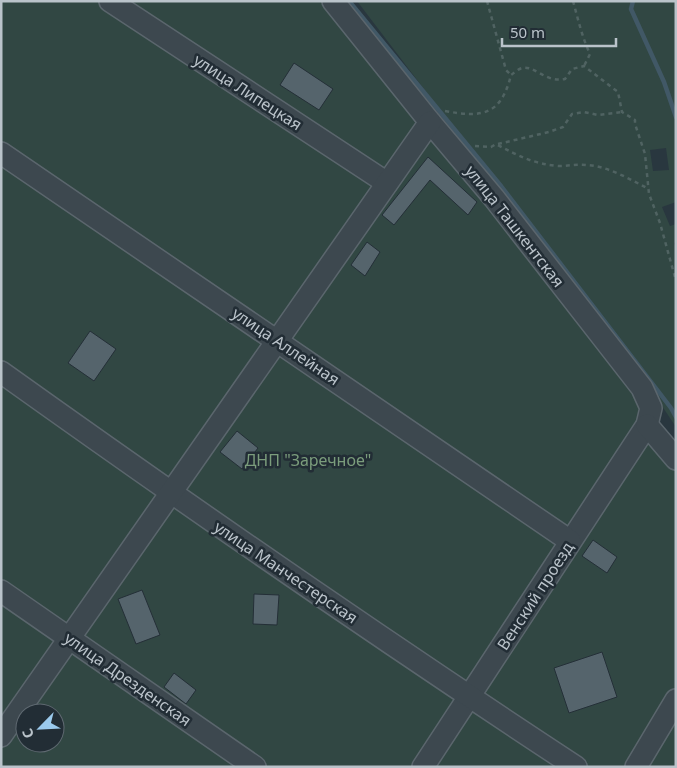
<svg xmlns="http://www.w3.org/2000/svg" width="677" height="768" font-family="'Noto Sans',sans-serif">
<rect width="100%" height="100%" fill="#29373f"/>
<!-- green -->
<g fill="#314743" fill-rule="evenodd">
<path d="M1,1h332l287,357 56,101v308h-675zM25,713h30v30h-30z"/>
<path d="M357,1h319v201l-14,5 8,19 6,-2v18l-2,1 2,6v178l-39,-58zM666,148l3,22 -16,1 -3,-21z"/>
</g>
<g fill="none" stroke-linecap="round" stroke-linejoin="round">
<!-- stream -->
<g stroke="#415866" stroke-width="4.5">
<polyline points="349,1 501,186 671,408 676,417"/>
<polyline points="633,1 631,9 664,82 676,117"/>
</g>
</g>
<!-- building -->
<g fill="#55646c" stroke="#242f37">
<polygon points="294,63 333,89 319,110 280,85"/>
<polygon points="428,157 477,202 468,215 430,180 394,225 382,215"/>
<polygon points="367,242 380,252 365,276 351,265"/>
<polygon points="90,331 116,349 94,381 68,363"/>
<polygon points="237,431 258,448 242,469 220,452"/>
<polygon points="593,540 617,557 607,573 582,556"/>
<polygon points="142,590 160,635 136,644 118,599"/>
<polygon points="254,594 279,595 277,625 253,624"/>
<polygon points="602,652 617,697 569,713 554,668"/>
<polygon points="174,673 196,690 186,704 164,687"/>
</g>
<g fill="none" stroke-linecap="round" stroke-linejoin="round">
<defs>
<g id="minor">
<polyline points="110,1 387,183"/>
<polyline points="333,1 430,122 494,198 642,388 651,408 647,425 423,767"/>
<polyline points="1,153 570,541"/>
<path d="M1,372c189,135 380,267 575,395"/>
<polyline points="647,425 676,459"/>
<polyline points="1,591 255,767"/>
<polyline points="1,736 430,122"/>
<polyline points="636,767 676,700"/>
</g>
</defs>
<!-- minor casing -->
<use href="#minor" stroke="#5b666d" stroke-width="24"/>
<!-- path -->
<g stroke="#506362" stroke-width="2.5" stroke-dasharray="4 4" stroke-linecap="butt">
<polyline points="487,1 506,70 511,75"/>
<path d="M573,1c5,18 9,36 17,53l-6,12"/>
<path d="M445,111c38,7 56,4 66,-36 3,-2 7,-6 11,-7 13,-3 23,15 43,11l7,-10 12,-3 34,26 4,20 13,8v4l10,30 4,40 11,29 16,58"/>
<polyline points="498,144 549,132 563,127 572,114 584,112 598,115 622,112"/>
<path d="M475,146l16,1 5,-3c22,12 38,20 63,22 9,0 18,-2 27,-1 22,1 43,14 63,24"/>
</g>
<!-- minor -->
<use href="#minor" stroke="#3d484f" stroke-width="21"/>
</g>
<g text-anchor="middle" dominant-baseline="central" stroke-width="5" stroke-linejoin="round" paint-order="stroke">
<!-- street labels -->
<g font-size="16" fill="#bac3ca" stroke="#222d35">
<text transform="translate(248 92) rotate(33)">улица Липецкая</text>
<text transform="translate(515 226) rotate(52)">улица Ташкентская</text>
<text transform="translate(286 346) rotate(34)">улица Аллейная</text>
<text transform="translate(286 572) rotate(34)">улица Манчестерская</text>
<text transform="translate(535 596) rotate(-57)">Венский проезд</text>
<text transform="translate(128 679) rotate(35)">улица Дрезденская</text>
</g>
<!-- park labels -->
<g font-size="16" fill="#7b9d7c" stroke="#222d35">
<text x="308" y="460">ДНП "Заречное"</text>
</g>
</g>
<!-- border -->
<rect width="677" height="768" fill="none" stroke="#bac3ca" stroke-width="5"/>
<!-- north arrow -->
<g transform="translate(40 728) rotate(246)"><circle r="24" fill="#222d35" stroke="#5f6971"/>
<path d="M0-4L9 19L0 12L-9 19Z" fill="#9bcaed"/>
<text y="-8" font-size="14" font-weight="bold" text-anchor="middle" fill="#bac3ca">С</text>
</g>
<!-- scale -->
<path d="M502 38v8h114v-8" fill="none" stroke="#bac3ca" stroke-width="2.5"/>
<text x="510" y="38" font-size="15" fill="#bac3ca" stroke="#222d35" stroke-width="4" paint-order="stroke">50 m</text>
</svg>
